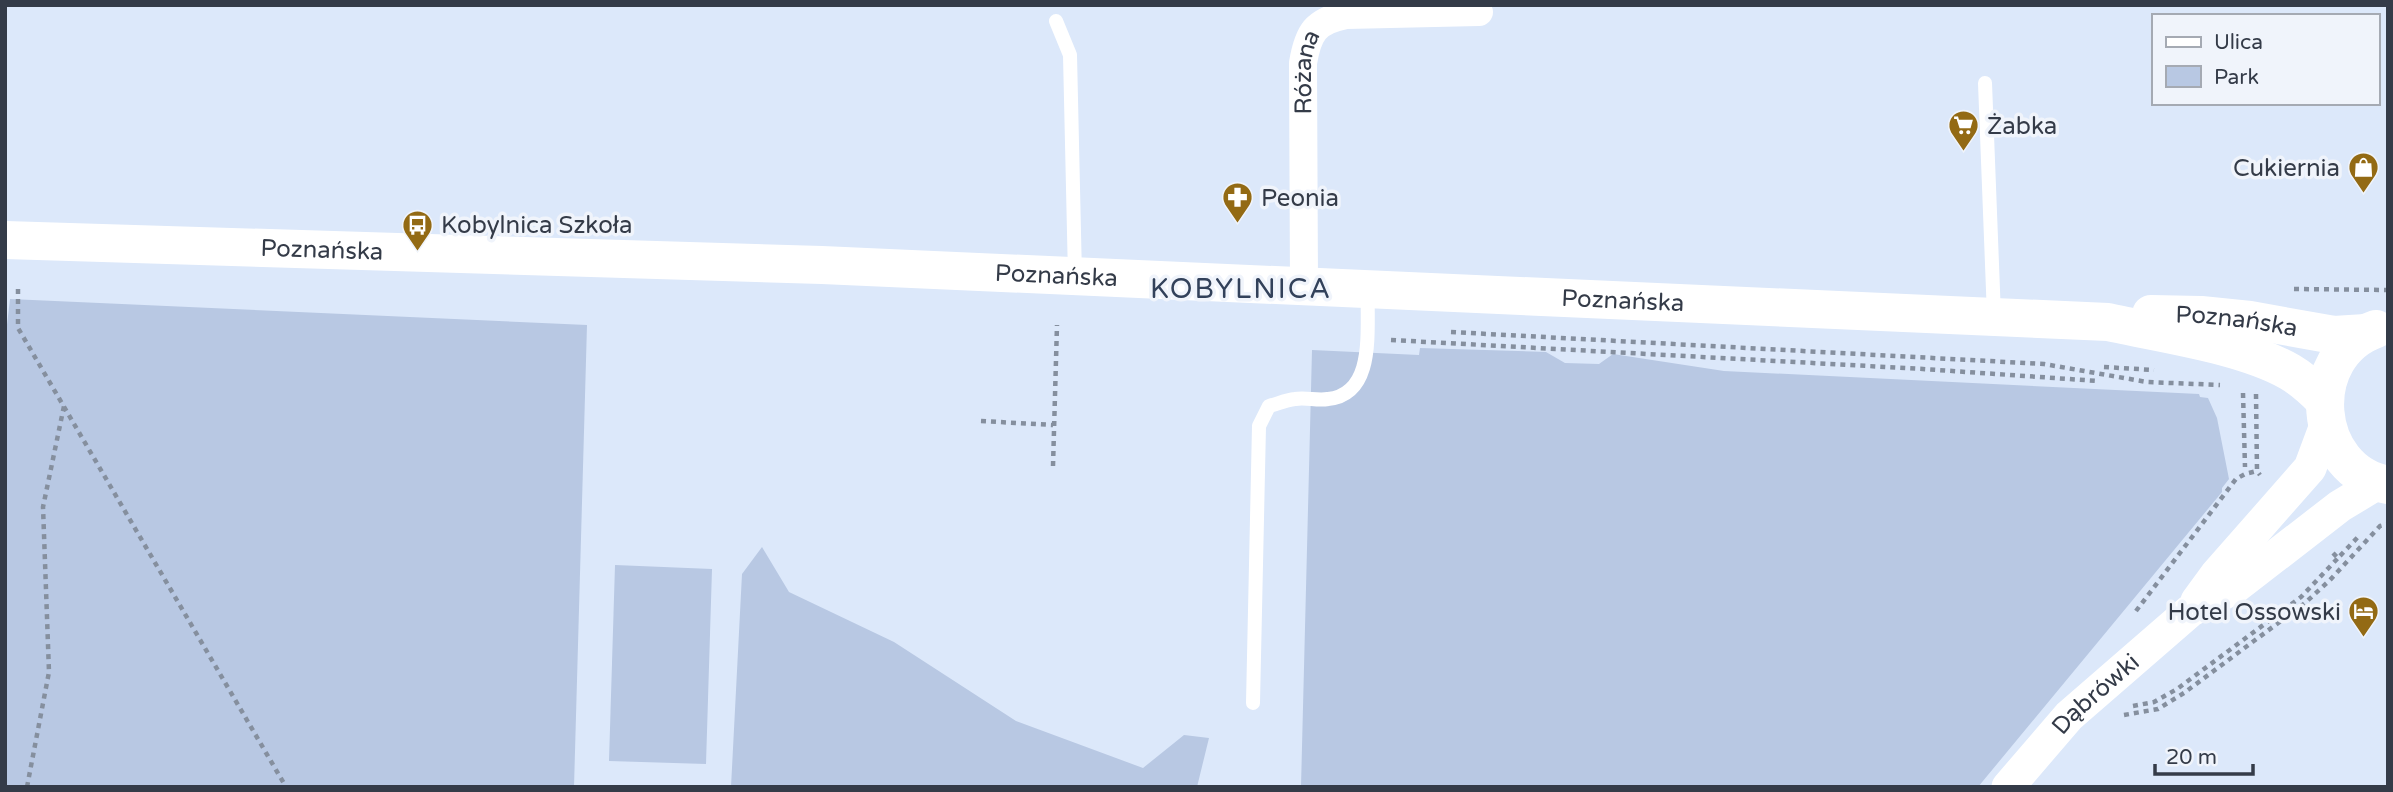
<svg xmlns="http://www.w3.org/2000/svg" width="2393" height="792" font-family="'Varela Round',sans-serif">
<rect width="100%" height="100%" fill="#dce8fa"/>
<!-- green -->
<g fill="#b8c8e3">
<polygon points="10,299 587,325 574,787 5,787 5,342"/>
<polygon points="1420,348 1546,352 1565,363 1599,364 1613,354 1724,371 2199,394 2200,397 2208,398 2217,418 2229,479 2222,488 2222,492 1978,787 1301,787 1312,350 1419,355"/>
<polygon points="762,547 789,592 894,642 1016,721 1143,768 1184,735 1209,738 1197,787 731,787 742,574"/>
<polygon points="615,565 712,569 706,764 609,761"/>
</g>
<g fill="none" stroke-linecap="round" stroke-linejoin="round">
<!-- path -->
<g stroke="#858f9e" stroke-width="4.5" stroke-dasharray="5 5" stroke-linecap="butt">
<polyline points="18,289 18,328 286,787"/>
<polyline points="2294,289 2388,290"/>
<polyline points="1451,332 2044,364 2147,382 2220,385"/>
<polyline points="1391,340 1923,369 2098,381"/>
<polyline points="2104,367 2154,370"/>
<polyline points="2243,393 2245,467"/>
<polyline points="2256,394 2257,471 2260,475"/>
<polyline points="981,421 1053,425"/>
<polyline points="1053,466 1057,325"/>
<polyline points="2333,553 2338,558 2358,537"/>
<polyline points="2136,611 2236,479 2245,474 2257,471"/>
<polyline points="2133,706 2154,702 2177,689 2301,597 2338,558"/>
<polyline points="2124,715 2158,709 2184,693 2305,603 2330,580 2380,526 2388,524"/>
<polyline points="27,787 49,672 43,507 64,406"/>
</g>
<!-- service -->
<g stroke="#fff" stroke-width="14">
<polyline points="1056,21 1070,55 1075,276"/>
<polyline points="1985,83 1994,316"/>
<path d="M1253,703l6,-277 10,-20c8,-2 17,-6 26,-7 11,-2 22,2 33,0 49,-5 38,-72 40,-109"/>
</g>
<!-- minor -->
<path stroke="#fff" stroke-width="28" id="s1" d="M1304,286l-1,-223c5,-30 12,-42 43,-48l133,-3"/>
<!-- tertiary -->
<g stroke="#fff" stroke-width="33">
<polyline points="2197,601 2216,575 2310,468 2326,425"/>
<path id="s2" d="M2008,787l61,-71 121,-105 44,-23 106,-82 38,-23"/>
</g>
<!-- secondary -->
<g stroke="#fff" stroke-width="38">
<path id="s3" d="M5,240l817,25 1286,57c54,12 135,23 182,50 12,7 23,17 33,27"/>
<path id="s4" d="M2151,314l50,1 49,5 84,15 32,-2"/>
<path d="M2376,329c-74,26 -65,142 12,156"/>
</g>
</g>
<!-- icons -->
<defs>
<symbol id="supermarket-pin" viewBox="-11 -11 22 30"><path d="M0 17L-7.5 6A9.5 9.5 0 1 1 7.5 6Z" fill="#936a14" stroke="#f0f4fb"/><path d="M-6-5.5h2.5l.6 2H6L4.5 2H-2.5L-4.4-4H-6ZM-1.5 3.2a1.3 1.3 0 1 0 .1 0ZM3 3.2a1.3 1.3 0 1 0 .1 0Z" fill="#fff"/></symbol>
<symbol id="shop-pin" viewBox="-11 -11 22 30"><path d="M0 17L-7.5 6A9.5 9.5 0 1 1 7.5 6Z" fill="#936a14" stroke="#f0f4fb"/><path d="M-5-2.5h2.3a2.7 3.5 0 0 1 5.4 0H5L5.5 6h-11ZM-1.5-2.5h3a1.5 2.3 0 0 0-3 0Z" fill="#fff"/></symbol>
<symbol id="pharmacy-pin" viewBox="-11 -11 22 30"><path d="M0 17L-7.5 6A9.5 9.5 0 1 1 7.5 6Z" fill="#936a14" stroke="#f0f4fb"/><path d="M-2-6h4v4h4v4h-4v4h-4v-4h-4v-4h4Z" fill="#fff"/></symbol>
<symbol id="bus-pin" viewBox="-11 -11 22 30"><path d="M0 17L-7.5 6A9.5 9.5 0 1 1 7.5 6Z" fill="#936a14" stroke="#f0f4fb"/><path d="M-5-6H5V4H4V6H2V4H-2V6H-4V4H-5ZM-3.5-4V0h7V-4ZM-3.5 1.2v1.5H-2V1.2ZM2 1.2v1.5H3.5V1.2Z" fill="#fff"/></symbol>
<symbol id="hotel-pin" viewBox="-11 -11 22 30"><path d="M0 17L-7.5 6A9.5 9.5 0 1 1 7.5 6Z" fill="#936a14" stroke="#f0f4fb"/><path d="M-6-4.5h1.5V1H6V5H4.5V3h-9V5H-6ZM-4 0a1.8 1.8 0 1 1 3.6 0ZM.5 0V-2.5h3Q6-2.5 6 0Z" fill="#fff"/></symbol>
</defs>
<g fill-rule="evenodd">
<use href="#supermarket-pin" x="1946" y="108" width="35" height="47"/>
<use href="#shop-pin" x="2346" y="150" width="35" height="47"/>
<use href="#pharmacy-pin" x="1220" y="180" width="35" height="47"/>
<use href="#bus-pin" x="400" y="208" width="35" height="47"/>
<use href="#hotel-pin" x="2346" y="594" width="35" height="47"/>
</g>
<g text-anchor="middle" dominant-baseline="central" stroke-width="7" stroke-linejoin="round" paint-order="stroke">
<!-- street labels -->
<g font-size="24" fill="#343b48" stroke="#f0f4fb">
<text stroke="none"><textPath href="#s1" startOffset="214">Różana</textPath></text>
<text stroke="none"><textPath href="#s3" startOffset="317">Poznańska</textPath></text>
<text stroke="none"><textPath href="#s3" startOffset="1052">Poznańska</textPath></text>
<text stroke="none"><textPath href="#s3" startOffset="1619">Poznańska</textPath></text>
<text stroke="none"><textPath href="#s4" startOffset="86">Poznańska</textPath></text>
<text stroke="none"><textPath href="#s2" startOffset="128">Dąbrówki</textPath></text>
</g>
<!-- poi labels -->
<g font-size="24" fill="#343b48" stroke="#f0f4fb" text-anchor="start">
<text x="1987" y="126">Żabka</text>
<text x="2340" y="168" text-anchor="end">Cukiernia</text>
<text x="1261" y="198">Peonia</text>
<text x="441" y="225">Kobylnica Szkoła</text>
<text x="2341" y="612" text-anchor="end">Hotel Ossowski</text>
</g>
<!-- quarter labels -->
<g font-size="28" letter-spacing="2" fill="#32415a" stroke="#f0f4fb">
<text x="1241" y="289">KOBYLNICA</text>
</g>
</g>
<!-- border -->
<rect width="2393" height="792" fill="none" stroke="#343b48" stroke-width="14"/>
<!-- legend -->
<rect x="2152" y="14" width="228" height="91" fill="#f0f4fb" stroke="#a5aab3" stroke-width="2"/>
<rect x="2166" y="37" width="35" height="10" fill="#ffffff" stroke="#a5aab3" stroke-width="2"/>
<text x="2214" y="49" font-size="21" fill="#343b48">Ulica</text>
<rect x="2166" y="66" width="35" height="21" fill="#b8c8e3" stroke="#a5aab3" stroke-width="2"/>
<text x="2214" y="84" font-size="21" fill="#343b48">Park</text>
<!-- scale -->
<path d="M2155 764v10h98v-10" fill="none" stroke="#343b48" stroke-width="3.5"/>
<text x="2166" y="764" font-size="21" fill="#343b48" stroke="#f0f4fb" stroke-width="5" paint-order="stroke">20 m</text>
</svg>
